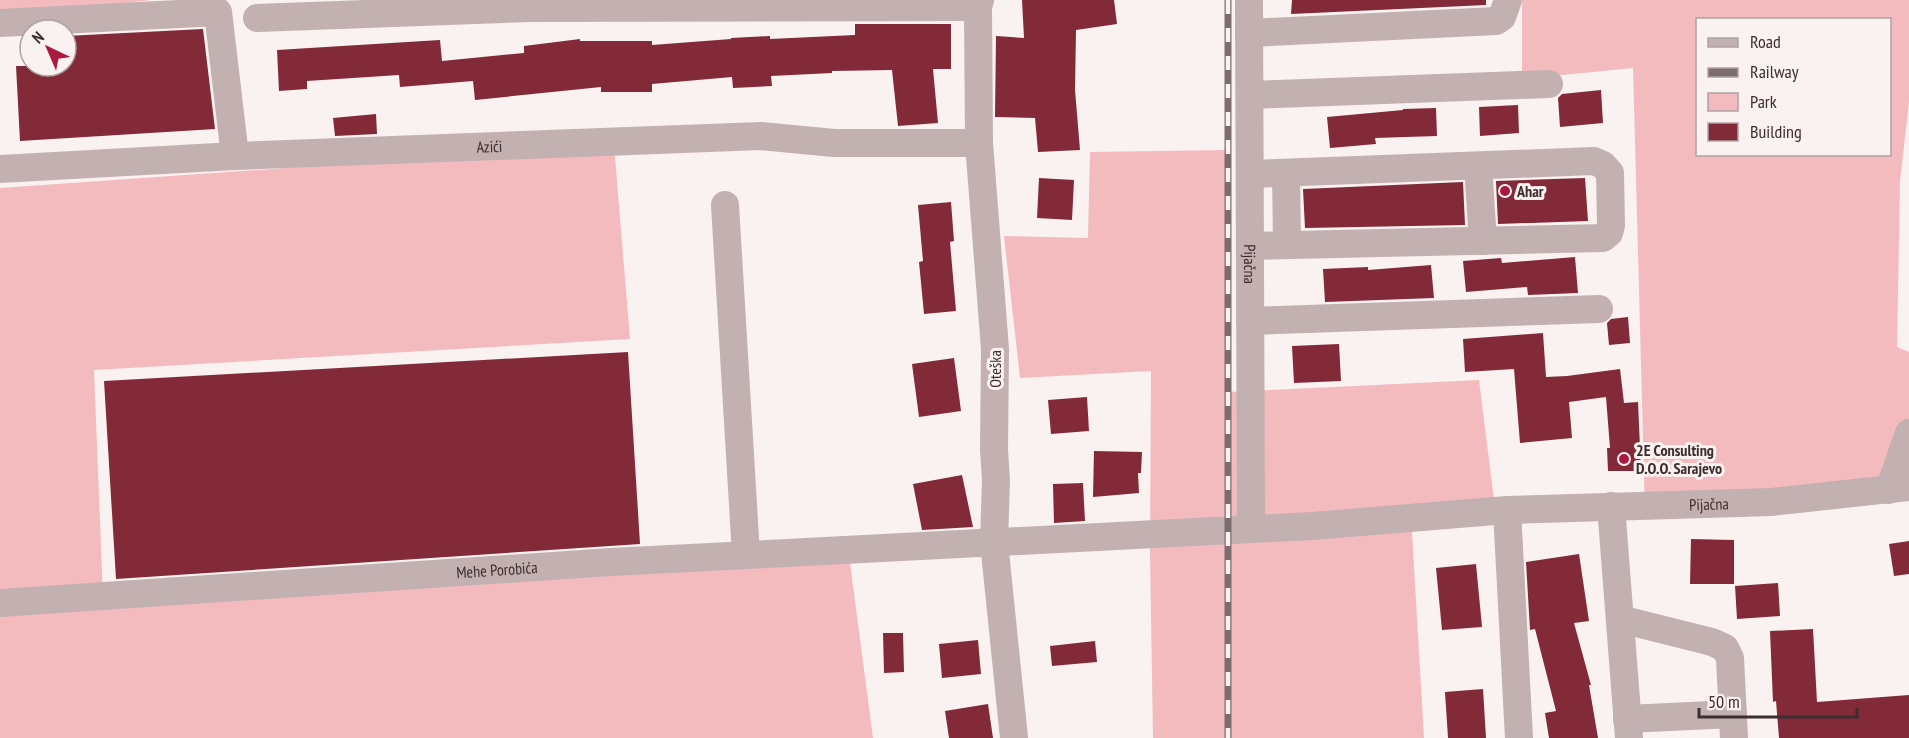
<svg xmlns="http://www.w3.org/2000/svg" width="1909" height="738" font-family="'PT Sans Narrow',sans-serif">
<rect width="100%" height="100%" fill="#faf1f1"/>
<!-- green -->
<g fill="#f4bbbf" fill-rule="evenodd">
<polygon points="0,0 152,0 0,17"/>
<path d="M1522,0h387v102l-9,79 -3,166 12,5v93l-18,44 -246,23 -12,-444 -111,11zM1698,20h192v134h-192z"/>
<polygon points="614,145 630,339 94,370 103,596 850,563 873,738 0,738 0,188"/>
<polygon points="1228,150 1228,392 1479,380 1496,516 1411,515 1424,738 1153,738 1150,552 1151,371 1020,378 1004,236 1088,238 1090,152"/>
</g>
<!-- building -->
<g fill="#822a38">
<polygon points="1022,0 1114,0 1117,24 1076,30 1075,90 1080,150 1038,152 1035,118 995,117 996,36 1024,38"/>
<polygon points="1292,0 1486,0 1486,5 1291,14"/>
<polygon points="855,24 951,24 951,69 933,69 938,123 898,126 892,70 832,71 832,73 771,76 772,86 733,88 732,77 652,84 652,92 601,92 601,87 475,100 473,81 400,87 399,75 307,81 307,89 279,91 277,50 440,40 442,61 524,53 524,46 580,39 580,41 652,41 652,45 731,39 731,38 770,36 770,39 855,35"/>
<polygon points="203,29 215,129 20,141 16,66 66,66 66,36"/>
<polygon points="1601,90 1603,123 1560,127 1558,98 1562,94"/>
<polygon points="1518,105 1519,133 1480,136 1479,107"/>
<polygon points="1436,108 1437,136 1375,138 1376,144 1330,148 1327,117 1403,110 1403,109"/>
<polygon points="376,114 377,134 335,136 333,118"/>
<polygon points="1039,178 1074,180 1072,220 1037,218"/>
<polygon points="1585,178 1588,221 1498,224 1496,181"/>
<polygon points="1463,182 1465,225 1305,228 1303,189"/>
<polygon points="951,202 954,241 950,242 956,311 924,314 919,262 923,261 918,205"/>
<polygon points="1575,257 1578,293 1528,295 1527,287 1466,292 1463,261 1501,258 1502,263"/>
<polygon points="1431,265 1434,298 1325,302 1323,269 1368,267 1368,270"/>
<polygon points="1628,317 1630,343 1609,345 1607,323 1611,319"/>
<polygon points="1543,333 1546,377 1567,376 1620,369 1624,403 1638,402 1641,471 1608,471 1607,448 1610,448 1606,397 1569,402 1572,438 1520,443 1514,369 1465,372 1463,339"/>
<polygon points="1339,344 1341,381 1294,383 1292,346"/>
<polygon points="628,352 640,544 116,579 104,381"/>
<polygon points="954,358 961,411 919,417 912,364"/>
<polygon points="1087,397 1089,431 1051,434 1048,400"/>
<polygon points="1094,451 1142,452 1141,473 1138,473 1139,493 1093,497"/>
<polygon points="962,475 973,527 922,530 913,484"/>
<polygon points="1083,483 1085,521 1054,523 1053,484"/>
<polygon points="1691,539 1734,540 1734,584 1690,584"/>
<polygon points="1909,541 1909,574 1894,576 1889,544"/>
<polygon points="1579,554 1589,621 1574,623 1591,685 1589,685 1598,738 1549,738 1545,713 1556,711 1535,629 1530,630 1526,562"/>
<polygon points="1476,564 1482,627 1442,630 1436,568"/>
<polygon points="1778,583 1780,616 1737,619 1735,586"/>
<polygon points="1813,629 1817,702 1909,695 1909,738 1779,738 1776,701 1773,702 1770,631"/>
<polygon points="883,633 903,633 904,672 884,673"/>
<polygon points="978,640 981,674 942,678 939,644"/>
<polygon points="1095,641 1097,662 1052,666 1050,646"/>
<polygon points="1483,689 1486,738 1448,738 1445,692"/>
<polygon points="988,704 993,738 949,738 945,711"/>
</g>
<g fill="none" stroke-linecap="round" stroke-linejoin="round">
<!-- minor -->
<g stroke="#c3b0b1" stroke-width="28">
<polyline points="980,0 978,7 979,143 995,349 994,450 996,480 994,542 1014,738"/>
<path id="s1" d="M1249,0l2,529"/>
<polyline points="257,18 528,8 978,7"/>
<polyline points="0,23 218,12 235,156"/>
<polyline points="1249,33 1496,21 1502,17 1508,0"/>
<polyline points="1250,95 1549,84"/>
<polyline points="1478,166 1483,241"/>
<path id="s2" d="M0,169l235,-13 526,-20 73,7h145"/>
<polyline points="1286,173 1287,245"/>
<polyline points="1250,174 1594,161 1603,165 1610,173 1611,225 1609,233 1603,238 1250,246"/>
<polyline points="725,205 746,555"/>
<polyline points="1250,321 1599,309"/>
<polyline points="1889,490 1909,433"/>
<polyline points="1611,506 1629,738"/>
<polyline points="1507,510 1519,738"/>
<path id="s3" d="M0,603l611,-41 701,-36 195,-16 264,-8 138,-15"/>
<polyline points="1620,619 1712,642 1725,648 1730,658 1734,738"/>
<polyline points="1627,719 1733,714"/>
</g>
<defs>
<polyline id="rail" points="1228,0 1228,738"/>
</defs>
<!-- rail casing -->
<use href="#rail" stroke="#7b6d6e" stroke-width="7"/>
<!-- rail -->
<use href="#rail" stroke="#faf1f1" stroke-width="4.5" stroke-dasharray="14" stroke-linecap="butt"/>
</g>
<!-- markers -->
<g fill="#ad183e" stroke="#faf1f1" stroke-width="2">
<circle cx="1505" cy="191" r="6"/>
<circle cx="1624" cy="459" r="6"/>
</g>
<g text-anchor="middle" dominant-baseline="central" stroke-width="6" stroke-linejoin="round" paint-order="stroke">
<!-- street labels -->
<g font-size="16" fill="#3d2d2e" stroke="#faf1f1">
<text stroke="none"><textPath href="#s2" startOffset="490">Azići</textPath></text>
<text stroke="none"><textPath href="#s1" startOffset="264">Pijačna</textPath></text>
<text transform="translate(995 369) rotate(-90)">Oteška</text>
<text stroke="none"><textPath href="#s3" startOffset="1712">Pijačna</textPath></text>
<text stroke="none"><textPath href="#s3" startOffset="498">Mehe Porobića</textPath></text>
</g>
<!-- poi labels -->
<g font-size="16" font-weight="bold" fill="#3d2d2e" stroke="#faf1f1" text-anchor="start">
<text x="1517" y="191">Ahar</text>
<text x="1636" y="450">2E Consulting<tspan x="1636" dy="18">D.O.O. Sarajevo</tspan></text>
</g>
</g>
<!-- legend -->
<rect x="1696" y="18" width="195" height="138" fill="#faf1f1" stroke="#aea3a3" stroke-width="1.5"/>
<rect x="1708" y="38" width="30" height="9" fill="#c3b0b1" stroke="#aea3a3" stroke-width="1.5"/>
<text x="1750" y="48" font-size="18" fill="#3d2d2e">Road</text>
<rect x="1708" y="68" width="30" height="9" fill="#7b6d6e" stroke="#aea3a3" stroke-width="1.5"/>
<text x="1750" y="78" font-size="18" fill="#3d2d2e">Railway</text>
<rect x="1708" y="93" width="30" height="18" fill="#f4bbbf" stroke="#aea3a3" stroke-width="1.5"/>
<text x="1750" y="108" font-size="18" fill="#3d2d2e">Park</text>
<rect x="1708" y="123" width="30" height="18" fill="#822a38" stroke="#aea3a3" stroke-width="1.5"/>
<text x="1750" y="138" font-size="18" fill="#3d2d2e">Building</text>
<!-- north arrow -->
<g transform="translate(48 48) rotate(316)"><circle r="28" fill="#faf1f1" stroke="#aea3a3" stroke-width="1.5"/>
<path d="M0-4.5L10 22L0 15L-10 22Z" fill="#ad183e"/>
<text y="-9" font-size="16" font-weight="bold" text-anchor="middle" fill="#3d2d2e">N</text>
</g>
<!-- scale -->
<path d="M1699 708v9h158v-9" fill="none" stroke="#3d2d2e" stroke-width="3"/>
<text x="1708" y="708" font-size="18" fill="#3d2d2e" stroke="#faf1f1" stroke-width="4.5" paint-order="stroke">50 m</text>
</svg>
